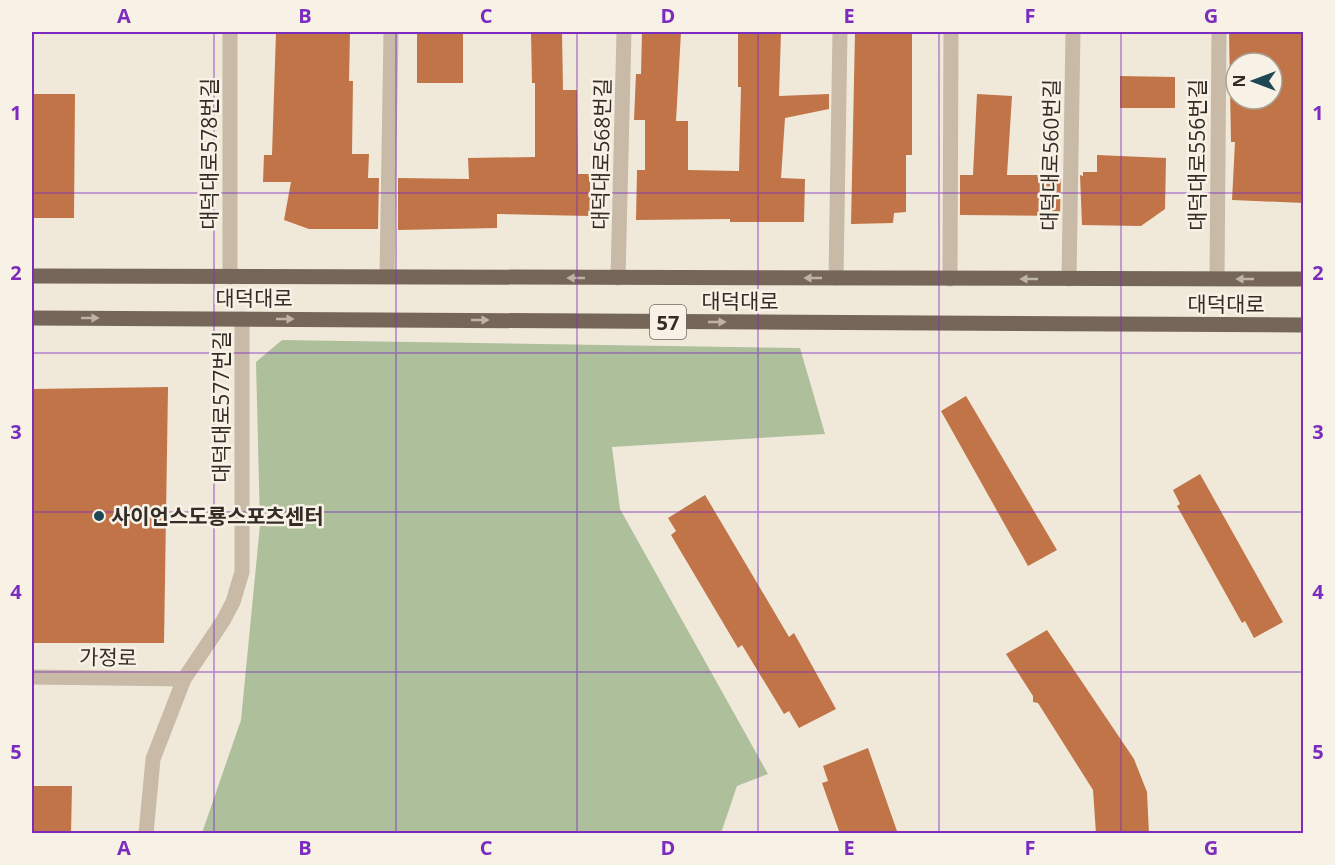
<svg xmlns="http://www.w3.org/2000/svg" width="1335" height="865" font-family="'Open Sans','Noto Sans KR',sans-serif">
<rect width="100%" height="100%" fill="#f0e9da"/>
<!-- green -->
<polygon fill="#aebf9b" points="282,340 800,348 825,434 612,447 620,509 768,774 737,786 721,833 202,833 241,720 260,525 256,362"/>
<!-- building -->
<g fill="#c17447" fill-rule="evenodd">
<polygon points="276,32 350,32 349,81 353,81 352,154 369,154 368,178 379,178 378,229 309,229 284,220 291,182 263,182 264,155 272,155"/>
<rect x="417" y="32" width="46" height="51"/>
<polygon points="531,32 562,32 563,90 577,90 578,174 590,174 590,216 497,214 497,228 398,230 398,178 469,179 468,158 535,157 535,83 532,83"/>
<polygon points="642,32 681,32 676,121 688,121 688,170 739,171 741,87 738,87 738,32 781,32 779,96 829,94 829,109 785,118 781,178 805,179 804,222 730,222 730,219 636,220 637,170 645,170 645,120 634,120 636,74 641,74"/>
<polygon points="855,32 912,32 912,155 906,155 906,212 894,213 893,223 851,224"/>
<path d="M1229,32h75v171l-72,-3 3,-58h-4zM1236,63h36v36h-36z"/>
<polygon points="1120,76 1175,77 1175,108 1120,108"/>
<polygon points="32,94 75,94 74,218 32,218"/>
<polygon points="977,94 1012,96 1007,175 1061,175 1060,216 960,215 960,175 973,175"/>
<polygon points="1097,155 1166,158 1165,209 1141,226 1082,225 1080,175 1083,176 1083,172 1097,172"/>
<polygon points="168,387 164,643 32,643 32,389"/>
<polygon points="966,396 1057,550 1028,566 941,411"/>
<polygon points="1200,474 1283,622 1254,638 1245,621 1242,623 1177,506 1180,504 1173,490"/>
<polygon points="705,495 789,637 794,633 836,709 799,728 789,711 784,714 742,645 738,648 671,535 676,531 668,518"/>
<polygon points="1047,630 1134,759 1147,792 1149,834 1096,834 1093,790 1038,703 1033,702 1033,696 1006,654"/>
<polygon points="868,748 898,834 840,834 822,783 828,781 823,766"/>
<polygon points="32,786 72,786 71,834 32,834"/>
</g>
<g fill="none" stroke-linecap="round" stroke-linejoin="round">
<!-- street -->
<g stroke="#c8baa7" stroke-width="15">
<polyline points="230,32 230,277"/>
<polyline points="387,277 391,32"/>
<polyline points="618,278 624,32"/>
<polyline points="836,278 840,32"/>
<polyline points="950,279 951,32"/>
<polyline points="1069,279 1073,32"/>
<polyline points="1217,279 1219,32"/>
<polyline points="32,677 184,679"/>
<polyline points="146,834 153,759 184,679 223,621 233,602 242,572 242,319"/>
</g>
<!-- primary -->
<g stroke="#766659" stroke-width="15">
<polyline points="32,276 1304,279"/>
<polyline points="32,318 1304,325"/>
</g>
</g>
<!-- one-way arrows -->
<defs><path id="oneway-solid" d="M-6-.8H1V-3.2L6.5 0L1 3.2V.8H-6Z" transform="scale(1.5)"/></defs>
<g fill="#beb3a7">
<use href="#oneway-solid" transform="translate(576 278) rotate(-180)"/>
<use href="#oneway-solid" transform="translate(813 278) rotate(-180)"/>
<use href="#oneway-solid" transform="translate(1029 279) rotate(180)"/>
<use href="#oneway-solid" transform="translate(1245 279) rotate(-180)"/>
<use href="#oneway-solid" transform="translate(90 318)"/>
<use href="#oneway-solid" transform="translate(285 319)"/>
<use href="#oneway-solid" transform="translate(480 320)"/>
<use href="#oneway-solid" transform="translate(717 322)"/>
</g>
<!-- grid -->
<path fill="none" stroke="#7b2cbf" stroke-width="1.5" stroke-opacity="0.55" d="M214,32v802M396,32v802M577,32v802M758,32v802M939,32v802M1121,32v802M32,193h1272M32,353h1272M32,512h1272M32,672h1272"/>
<!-- markers -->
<circle fill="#1e4954" stroke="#f8f2e6" stroke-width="2" cx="99" cy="516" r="6"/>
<g text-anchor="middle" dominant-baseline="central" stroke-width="5" stroke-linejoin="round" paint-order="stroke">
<!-- shield labels -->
<rect fill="#f8f2e6" stroke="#6f6860" stroke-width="1.5" x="650" y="305" width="36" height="34" rx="4.5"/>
<g font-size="20" font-weight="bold" fill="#342d27">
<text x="668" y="322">57</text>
</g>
<!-- street labels -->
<g font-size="21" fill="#342d27" stroke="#f8f2e6">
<text transform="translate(209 154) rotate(-90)">대덕대로578번길</text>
<text transform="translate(601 154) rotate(-89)">대덕대로568번길</text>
<text transform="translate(1050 155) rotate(-89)">대덕대로560번길</text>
<text transform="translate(1197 155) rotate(-90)">대덕대로556번길</text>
<text x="254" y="298">대덕대로</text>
<text x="740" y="301">대덕대로</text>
<text x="1226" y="304">대덕대로</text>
<text transform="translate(221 407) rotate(-90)">대덕대로577번길</text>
<text transform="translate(108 657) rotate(1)">가정로</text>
</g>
<!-- poi labels -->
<g font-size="21" font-weight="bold" fill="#342d27" stroke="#f8f2e6" text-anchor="start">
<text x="111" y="516">사이언스도룡스포츠센터</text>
</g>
</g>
<!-- border -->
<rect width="1335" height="865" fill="none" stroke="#f8f2e6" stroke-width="66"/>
<!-- north arrow -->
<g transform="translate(1254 81) rotate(270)"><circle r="28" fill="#f8f2e6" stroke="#aaa39a" stroke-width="1.5"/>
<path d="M0-4.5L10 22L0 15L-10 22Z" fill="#1e4954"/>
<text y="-9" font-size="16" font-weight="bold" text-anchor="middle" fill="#342d27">N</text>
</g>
<rect x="33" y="33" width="1269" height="799" fill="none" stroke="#7b2cbf" stroke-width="2"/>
<g font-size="20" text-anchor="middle" font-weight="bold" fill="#7b2cbf">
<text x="124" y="23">A</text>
<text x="305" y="23">B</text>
<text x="486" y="23">C</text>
<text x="668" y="23">D</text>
<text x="849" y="23">E</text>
<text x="1030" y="23">F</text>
<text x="1211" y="23">G</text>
<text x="16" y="120">1</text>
<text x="1318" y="120">1</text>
<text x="16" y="280">2</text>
<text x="1318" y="280">2</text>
<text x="16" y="439">3</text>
<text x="1318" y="439">3</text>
<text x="16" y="599">4</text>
<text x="1318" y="599">4</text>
<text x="16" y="759">5</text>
<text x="1318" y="759">5</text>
<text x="124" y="855">A</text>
<text x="305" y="855">B</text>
<text x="486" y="855">C</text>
<text x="668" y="855">D</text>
<text x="849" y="855">E</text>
<text x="1030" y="855">F</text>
<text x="1211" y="855">G</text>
</g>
</svg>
